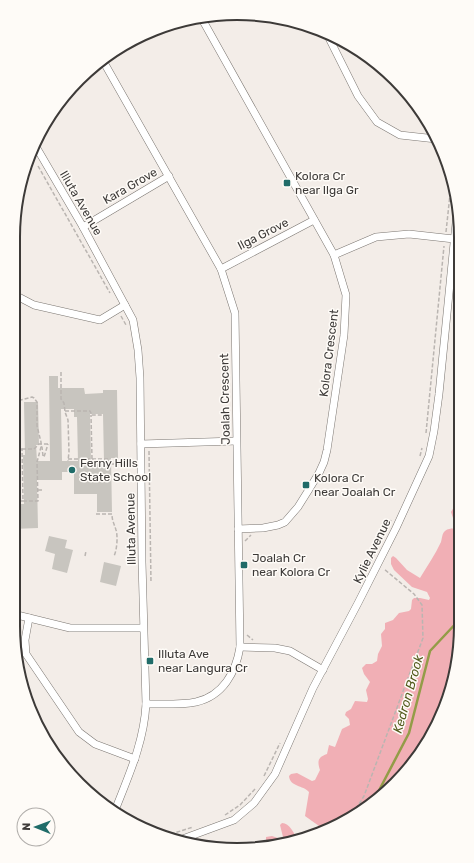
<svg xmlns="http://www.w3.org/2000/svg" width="474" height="863" font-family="Rubik,sans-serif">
<rect width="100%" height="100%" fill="#f3ede8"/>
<!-- green -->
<g fill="#f1afb5">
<path d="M460,500v131l-3,2 -5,7 9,-7v7l-8,44 -22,54 -46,56 -62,39 -13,3 9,-10 -14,-10 4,-24c-6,-7 -19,-5 -20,-16l2,-2 6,-1 15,8 3,-1 5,-10c-3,-9 -2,-13 7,-16l2,-9 6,2 7,-18 8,-4 -1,-6 -4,-4 1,-3 5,-3 4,-8 12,1 1,-3 -2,-9 4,-8 -6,-8 -2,-6 4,-4h6l5,-3 1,-7 4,-8 -1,-12 4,-5v-6l8,-3 6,-7 10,-2 2,-2 1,-9 2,-2h6l9,2 1,-2 -3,-6 -15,-5 -18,-17 -3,-6v-6l2,-2 3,2 11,12 13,8c7,-12 15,-23 21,-36 1,-3 1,-9 4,-11 6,-5 11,1 15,-9l-7,-4 -2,-6 3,-5z"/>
<path d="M282,823c8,0 11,10 16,16l-29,7 -3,-6v-3l6,-1 9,3 2,-2 -3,-12z"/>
</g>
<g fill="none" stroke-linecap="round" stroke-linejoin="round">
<!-- stream -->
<polyline stroke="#939c47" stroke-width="2.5" points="373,802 409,733 430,651 460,619"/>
</g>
<!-- building -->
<g fill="#c8c5bf" fill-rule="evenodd">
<path d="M49,376h9v12h26l1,6 18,-1v-3h14l1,68h-7l1,54h-15v-18h-23v-22h-12v8h-25l1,48 -25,1v-25h11l-1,-49h2l-1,-53h14l1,43h-3l1,16h13zM61,409h13v8h3l1,44h-16zM90,414h13l1,48h-13z"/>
<polygon points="49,536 67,540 65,548 73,550 67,573 52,569 55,554 45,551"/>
<polygon points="104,562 121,566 116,586 100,582"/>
</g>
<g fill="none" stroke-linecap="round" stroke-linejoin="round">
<defs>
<g id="minor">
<polyline points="202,19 334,255 346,295 344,335 327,450 324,462 319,473 308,491 298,507 285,522 278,525 263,528 238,529"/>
<polyline points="328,36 358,96 377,122 400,135 436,139"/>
<path d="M102,59l119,210 14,44 5,334c-4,25 -17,49 -44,55 -14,3 -36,2 -50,2"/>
<path d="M35,145l48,82 50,93 5,30 2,28 2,184 4,142c-2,39 -18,73 -32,109"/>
<polyline points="83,227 169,176"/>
<polyline points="334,255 376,237 409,234 454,239"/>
<polyline points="221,269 314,220"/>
<polyline points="13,294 34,305 100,320 125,305"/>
<polyline points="141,444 236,441"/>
<polyline points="13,614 70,628 143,628"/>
<polyline points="29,618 25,640 26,654 79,732 95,744 135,759"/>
<polyline points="240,647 275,648 290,651 323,670"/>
<polyline points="177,841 234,820 254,803 275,774 313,688 358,603 396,528 429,456 434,431 439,394 458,203"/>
</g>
</defs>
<!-- minor casing -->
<use href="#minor" stroke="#7b7671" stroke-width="8"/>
<!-- path -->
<g stroke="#bab5b1" stroke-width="1.5" stroke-dasharray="4 2" stroke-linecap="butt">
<polyline points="38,166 110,293"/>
<polyline points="446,232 452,176"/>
<polyline points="121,316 126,325"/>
<polyline points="61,372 61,399 64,403 65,412 68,420 69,452 68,461"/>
<polyline points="18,401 19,449"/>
<polyline points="13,402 32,397 34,398 37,402 37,426 41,442 41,447 37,462 38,501 23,501"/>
<polyline points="65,411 90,411 91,413 91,415 103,415"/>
<polyline points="426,433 444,246"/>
<polyline points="41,447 42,447 43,456 44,457 48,444"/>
<polyline points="22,449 34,449 39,444 50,444"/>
<polyline points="149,451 151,583"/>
<polyline points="420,456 422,448"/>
<polyline points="68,459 92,459 91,415"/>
<polyline points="92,459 109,459 109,462"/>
<polyline points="111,464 134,464"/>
<polyline points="38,490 44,490"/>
<polyline points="13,501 23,501 22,449 13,449"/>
<path d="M96,514h16c0,7 2,9 4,16 2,6 1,20 -2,26"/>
<polyline points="245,541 251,535"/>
<polyline points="85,556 86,551"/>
<polyline points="368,566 391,520"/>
<polyline points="247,635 253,640"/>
<polyline points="264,776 280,743"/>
<polyline points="353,814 364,796 423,638 422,605 414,594 384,569"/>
<polyline points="225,815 240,805 255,789"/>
<polyline points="165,836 193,827"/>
</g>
<!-- minor -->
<use href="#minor" stroke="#fff" stroke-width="7"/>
</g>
<!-- markers -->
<g fill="#206c69" stroke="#fefbf7" stroke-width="1.5">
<rect x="283" y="179" width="8" height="8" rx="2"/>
<circle cx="72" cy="470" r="4"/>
<rect x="302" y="481" width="8" height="8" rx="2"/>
<rect x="240" y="561" width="8" height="8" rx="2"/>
<rect x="146" y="657" width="8" height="8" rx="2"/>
</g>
<g text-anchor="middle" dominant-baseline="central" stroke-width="3" stroke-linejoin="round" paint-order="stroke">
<!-- poi labels -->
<g font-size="12" fill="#3d3a38" stroke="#fefbf7" text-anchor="start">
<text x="295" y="176">Kolora Cr<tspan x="295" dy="14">near Ilga Gr</tspan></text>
<text x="80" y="463">Ferny Hills<tspan x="80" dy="14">State School</tspan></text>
<text x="314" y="478">Kolora Cr<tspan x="314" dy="14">near Joalah Cr</tspan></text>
<text x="252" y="558">Joalah Cr<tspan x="252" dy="14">near Kolora Cr</tspan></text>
<text x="158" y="654">Illuta Ave<tspan x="158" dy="14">near Langura Cr</tspan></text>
</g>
<!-- street labels -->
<g font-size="12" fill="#3d3a38" stroke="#fefbf7">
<text transform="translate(130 186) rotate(-30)">Kara Grove</text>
<text transform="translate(81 203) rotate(60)">Illuta Avenue</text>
<text transform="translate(263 234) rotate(-27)">Ilga Grove</text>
<text transform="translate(329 353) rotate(-83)">Kolora Crescent</text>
<text transform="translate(225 399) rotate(-91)">Joalah Crescent</text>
<text transform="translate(131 529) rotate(-91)">Illuta Avenue</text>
<text transform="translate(372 551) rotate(-64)">Kylie Avenue</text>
</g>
<!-- water labels -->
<g font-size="13" font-style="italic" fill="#545b1d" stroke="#fefbf7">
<text transform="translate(408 694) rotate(-74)">Kedron Brook</text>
</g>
</g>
<!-- crop -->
<path d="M0 0H474V863H0ZM237 20H237A217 217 0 0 1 454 237V626A217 217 0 0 1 237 843H237A217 217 0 0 1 20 626V237A217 217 0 0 1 237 20Z" fill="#fefbf7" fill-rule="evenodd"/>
<path fill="none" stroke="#3d3a38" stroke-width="2" d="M237 20H237A217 217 0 0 1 454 237V626A217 217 0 0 1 237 843H237A217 217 0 0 1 20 626V237A217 217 0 0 1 237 20Z"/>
<!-- north arrow -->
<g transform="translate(36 827) rotate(271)"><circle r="19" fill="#fefbf7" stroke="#b1aeab"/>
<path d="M0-3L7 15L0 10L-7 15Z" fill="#206c69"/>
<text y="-6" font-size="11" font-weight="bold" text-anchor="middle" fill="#3d3a38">N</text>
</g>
</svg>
